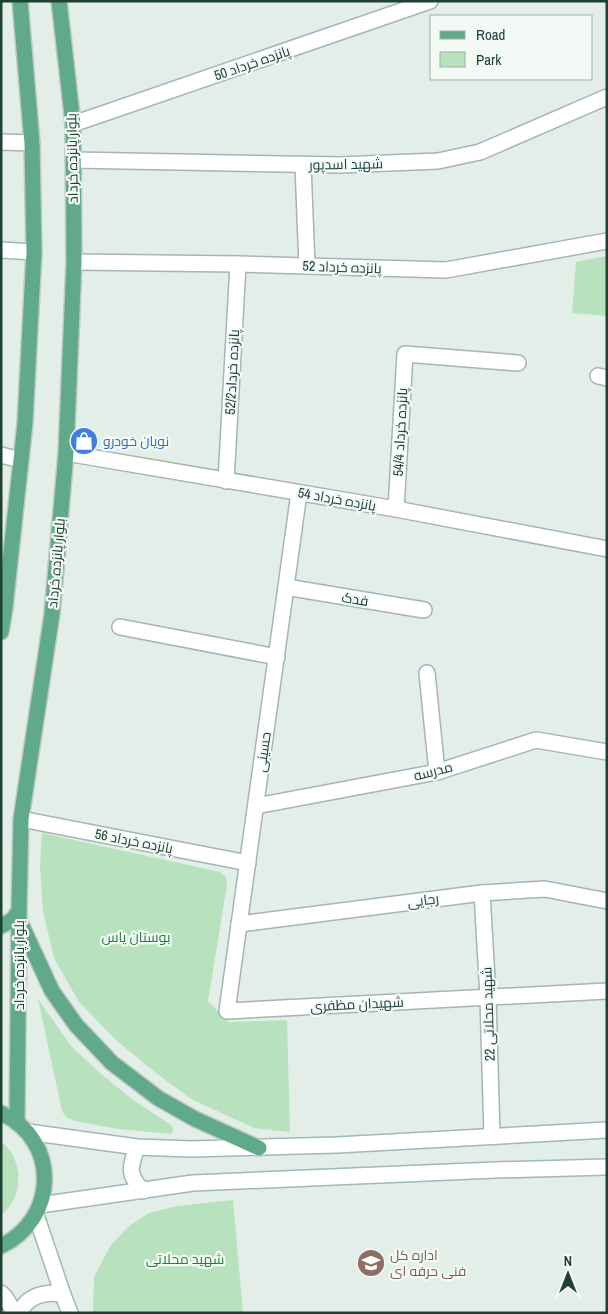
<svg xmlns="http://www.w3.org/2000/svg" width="608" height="1314" font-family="'Archivo Narrow',Cairo,sans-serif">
<rect width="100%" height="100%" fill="#e2eee7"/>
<!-- green -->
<g fill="#b8e2bd">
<polygon points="607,256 607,316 572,313 576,262"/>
<polygon points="42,833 220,872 226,877 227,885 208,1001 229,1022 287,1020 290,1132 254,1128 191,1099 156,1073 117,1041 79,1002 54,958 43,911 40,867"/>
<polygon points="38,999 71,1046 100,1073 133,1100 171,1125 173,1128 173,1132 171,1134 118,1129 75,1121 66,1117 62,1111"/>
<path d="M1,1142c4,3 8,7 11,12 11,20 8,46 -11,61z"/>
<polygon points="233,1200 243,1313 93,1313 94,1277 111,1245 129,1226 149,1213 177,1206"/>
</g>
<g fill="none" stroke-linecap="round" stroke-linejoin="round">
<defs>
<g id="minor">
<polyline points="73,124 430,1"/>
<polyline points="1,142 32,143"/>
<polyline points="303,165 307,266"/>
<polyline points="1,250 34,252"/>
<polyline points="74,262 238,264 446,270 607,241"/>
<polyline points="598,376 607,378"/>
<polyline points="66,453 396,509 607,549"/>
<polyline points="1,455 20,460"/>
<polyline points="226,481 238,264"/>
<polyline points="299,493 227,1011 607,991"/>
<polyline points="396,509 405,354 518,363"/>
<polyline points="286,587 424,610"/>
<polyline points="120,627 277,657"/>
<polyline points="427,673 437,772"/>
<polyline points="256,806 437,772 536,740 607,752"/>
<polyline points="21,819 248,863"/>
<polyline points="482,893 488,997 492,1136"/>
<polyline points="239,924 482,893 545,889 607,901"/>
</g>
<polyline id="tertiary" points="73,160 340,165 438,161 480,152 607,97"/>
<g id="secondary">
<polyline points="28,1132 137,1147 191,1149 337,1145 607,1130"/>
<path d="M137,1147c-7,21 -10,27 6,44"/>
<polyline points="40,1205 193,1183 495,1170 607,1167"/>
<polyline points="36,1215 63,1295 70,1313"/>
<polyline points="1,1293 5,1297 15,1313"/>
<path d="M20,1313c6,-17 27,-23 43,-18"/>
</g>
<g id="primary">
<polyline points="1,632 5,608 25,423 34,252 32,143 20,1"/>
<polyline points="21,924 52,991 76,1025 112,1063 158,1098 195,1119 259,1148"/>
<polyline points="1,926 12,920 19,911"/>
<path d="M1,1113c59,27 57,106 0,133"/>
<polyline points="17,1123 19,911 21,819 52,614 66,453 74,262 73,124 59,1"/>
</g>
</defs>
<!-- minor casing -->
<use href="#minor" stroke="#a4b7ad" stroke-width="18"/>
<!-- tertiary casing -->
<use href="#tertiary" stroke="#a4b7ad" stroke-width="18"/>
<!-- secondary casing -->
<use href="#secondary" stroke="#9fbbad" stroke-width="18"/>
<!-- primary casing -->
<use href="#primary" stroke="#c0cac6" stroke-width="18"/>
<!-- minor -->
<use href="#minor" stroke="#fff" stroke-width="15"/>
<!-- tertiary -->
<use href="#tertiary" stroke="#fff" stroke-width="15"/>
<!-- secondary -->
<use href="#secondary" stroke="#fff" stroke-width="15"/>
<!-- primary -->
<use href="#primary" stroke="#61a98b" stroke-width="15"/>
</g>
<!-- icons -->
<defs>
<symbol id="shop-disc" viewBox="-11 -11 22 22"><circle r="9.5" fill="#3f7fe0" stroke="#f3faf5"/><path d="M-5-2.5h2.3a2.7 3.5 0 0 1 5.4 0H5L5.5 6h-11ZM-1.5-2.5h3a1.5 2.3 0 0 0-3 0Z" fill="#fff"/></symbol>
<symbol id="school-disc" viewBox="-11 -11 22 22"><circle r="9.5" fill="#8d6e63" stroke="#f3faf5"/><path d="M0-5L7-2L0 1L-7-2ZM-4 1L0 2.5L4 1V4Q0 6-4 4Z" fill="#fff"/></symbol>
</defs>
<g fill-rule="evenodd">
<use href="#shop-disc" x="68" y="425" width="32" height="32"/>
<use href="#school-disc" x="355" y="1247" width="32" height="32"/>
</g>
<g text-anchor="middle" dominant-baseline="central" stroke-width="4.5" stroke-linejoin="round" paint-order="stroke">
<!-- street labels -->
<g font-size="14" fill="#1f4133" stroke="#f3faf5">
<text transform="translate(252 63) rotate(-19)">پانزده خرداد 50</text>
<text transform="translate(72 158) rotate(-91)">بلوار پانزده خرداد</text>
<text transform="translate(346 164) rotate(-1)">شهید اسدپور</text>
<text transform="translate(342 267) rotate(2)">پانزده خرداد 52</text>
<text transform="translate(232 372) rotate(-87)">پانزده خرداد52/2</text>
<text transform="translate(400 432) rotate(-87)">پانزده خرداد 54/4</text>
<text transform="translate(337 499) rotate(10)">پانزده خرداد 54</text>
<text transform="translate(56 563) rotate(-85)">بلوار پانزده خرداد</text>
<text transform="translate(355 599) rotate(9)">فدک</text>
<text transform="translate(263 752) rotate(-82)">حسینی</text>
<text transform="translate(433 771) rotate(-14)">مدرسه</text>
<text transform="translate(134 841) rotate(11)">پانزده خرداد 56</text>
<text transform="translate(423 900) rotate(-7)">رجایی</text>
<text transform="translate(19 965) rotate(-90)">بلوار پانزده خرداد</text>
<text transform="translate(357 1004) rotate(-3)">شهیدان مظفری</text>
<text transform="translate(488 1014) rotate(-92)">شهید محلاتی 22</text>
</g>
<!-- shop labels -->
<g font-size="14" fill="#366cbe" stroke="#f3faf5" text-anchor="start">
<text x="103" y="441">نویان خودرو</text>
</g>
<!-- park labels -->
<g font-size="14" fill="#247d39" stroke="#f3faf5">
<text x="136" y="937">بوستان یاس</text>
<text x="185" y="1259">شهید محلاتی</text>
</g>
<!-- education labels -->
<g font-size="14" fill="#785e54" stroke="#f3faf5" text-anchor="start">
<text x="390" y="1255">اداره کل<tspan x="390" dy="16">فنی حرفه ای</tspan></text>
</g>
</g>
<!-- border -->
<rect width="608" height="1314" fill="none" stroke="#1f4133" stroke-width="5"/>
<!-- legend -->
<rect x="430" y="15" width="162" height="65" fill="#f3faf5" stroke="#9eb0a7"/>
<rect x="440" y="31" width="25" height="8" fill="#61a98b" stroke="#9eb0a7"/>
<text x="476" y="40" font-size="15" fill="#1f4133">Road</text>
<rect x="440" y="52" width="25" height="15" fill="#b8e2bd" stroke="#9eb0a7"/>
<text x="476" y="65" font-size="15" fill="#1f4133">Park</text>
<!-- north arrow -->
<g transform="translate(568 1274)" stroke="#f3faf5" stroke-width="4" paint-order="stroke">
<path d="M0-4L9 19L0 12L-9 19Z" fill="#1f4133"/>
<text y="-8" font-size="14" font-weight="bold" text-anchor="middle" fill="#1f4133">N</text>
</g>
</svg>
